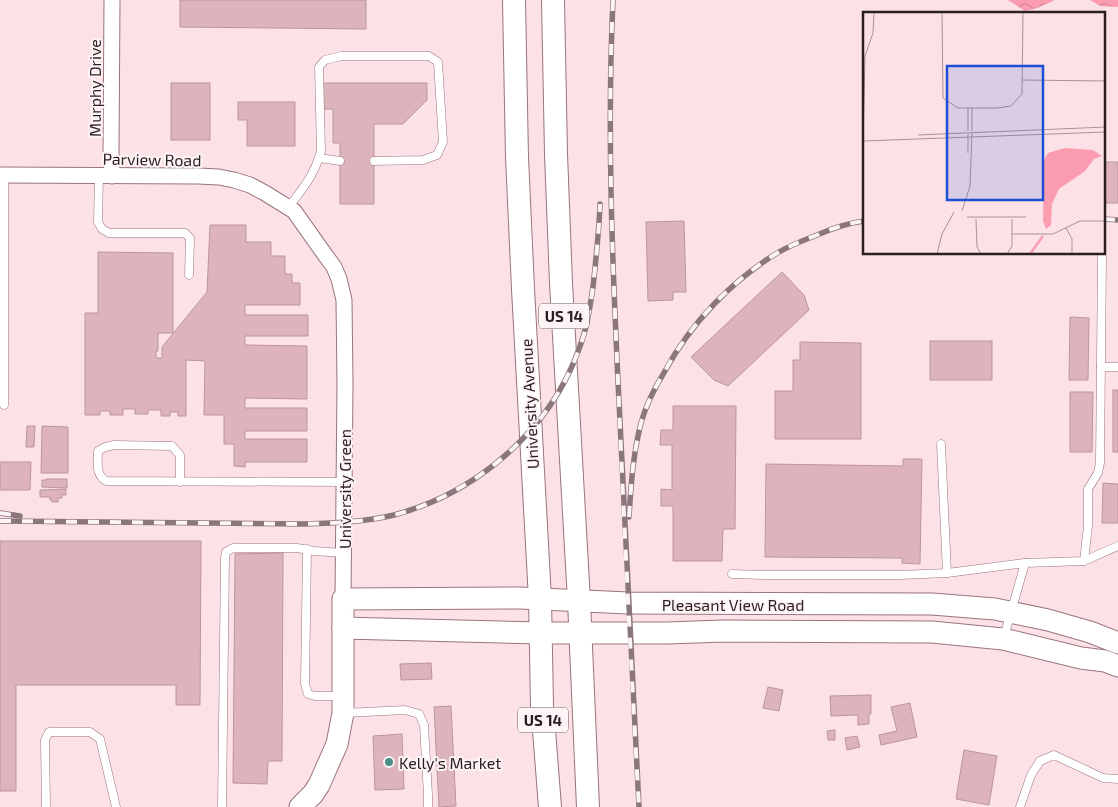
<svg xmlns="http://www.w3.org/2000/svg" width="1118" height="807" font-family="'Exo 2',sans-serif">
<defs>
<pattern id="water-waves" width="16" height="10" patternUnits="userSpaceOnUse" patternTransform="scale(1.25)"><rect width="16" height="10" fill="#fb9cb1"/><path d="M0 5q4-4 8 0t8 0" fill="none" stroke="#d78698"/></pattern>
</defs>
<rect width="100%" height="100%" fill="#fce2e7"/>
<!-- water -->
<g fill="url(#water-waves)">
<polygon points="1008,0 1055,0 1037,8 1025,11"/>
<polygon points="1090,0 1118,0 1118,7 1100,6"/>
</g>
<!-- building -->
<g fill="#ddb4bc" stroke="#bc949c">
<polygon points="180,0 366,0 366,29 180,27"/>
<rect x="171" y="83" width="39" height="57"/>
<polygon points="323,83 427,83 427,100 403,124 374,124 374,204 340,204 340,143 333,143 333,109 323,109"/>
<polygon points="238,102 295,102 295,146 247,146 247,120 238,120"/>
<rect x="1104" y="162" width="14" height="41"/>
<polygon points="684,221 686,292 673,292 673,300 648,301 646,222"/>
<polygon points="210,225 246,225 246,242 271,242 271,256 285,256 285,274 292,274 292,283 300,283 300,305 245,305 245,315 308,315 308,336 245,336 245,345 307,346 307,399 245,398 245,408 307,408 307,431 245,431 245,439 307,439 307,462 245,462 245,467 234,466 234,444 224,444 224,415 204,415 205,361 186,360 186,416 178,416 178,412 170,412 170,416 161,416 161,410 148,410 148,414 135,414 135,409 123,409 123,415 110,415 110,411 100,411 100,415 85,415 85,313 98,313 98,252 173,253 173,333 158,333 158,351 156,351 156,358 162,358 162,347 207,292"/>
<polygon points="782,272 804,295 809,310 728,386 714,380 691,357"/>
<polygon points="1070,317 1089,318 1088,380 1069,380"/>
<rect x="930" y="341" width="62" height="39"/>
<polygon points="800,342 861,343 861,439 775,439 775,391 793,391 793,360 800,360"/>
<rect x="1113" y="390" width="5" height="62"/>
<polygon points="1070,392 1093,392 1092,452 1070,452"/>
<polygon points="673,406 736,406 735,529 723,529 722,561 673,561 673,506 661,506 661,489 672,490 672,445 660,445 661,430 673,430"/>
<polygon points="27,426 35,426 34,447 26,447"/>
<polygon points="42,426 68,427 68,473 41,473"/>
<polygon points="903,459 922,459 920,564 902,563 902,558 765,557 766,464 903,466"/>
<polygon points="0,462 31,462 30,490 0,490"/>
<polygon points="46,479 67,479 67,488 42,487 42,480 46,480"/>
<polygon points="1103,483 1118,484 1118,523 1102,523"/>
<polygon points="66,489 66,495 62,495 62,498 58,498 58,502 52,502 52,500 50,500 50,497 40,497 40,490"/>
<polygon points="0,541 201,541 200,705 176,705 176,685 16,685 16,791 0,791"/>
<polygon points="283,553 282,761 268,761 267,784 233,783 235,554"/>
<polygon points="431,663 432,679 401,680 400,664"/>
<polygon points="768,687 783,690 779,711 763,708"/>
<polygon points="871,695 871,714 869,714 869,724 858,725 858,715 831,716 830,696"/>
<polygon points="910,703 917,737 881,745 879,735 897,731 891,707"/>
<polygon points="451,706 456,806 439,807 434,707"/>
<polygon points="835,730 835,740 828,740 827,731"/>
<polygon points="402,734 404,789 375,790 373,736"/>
<polygon points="857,736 860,747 847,750 845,738"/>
<polygon points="964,750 997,756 989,805 956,799"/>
</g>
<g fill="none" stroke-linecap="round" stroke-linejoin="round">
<defs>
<g id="lane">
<polyline points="319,158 340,161"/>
<polyline points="4,175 4,405"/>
<polyline points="99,176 98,222 102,229 109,233 185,233 190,238 189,275"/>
<path d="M288,208c15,-20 26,-32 33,-57l-2,-84 6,-7 16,-4h88l9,6 5,80 -6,13 -14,5 -49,1"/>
<polyline points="1101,367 1118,367"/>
<polyline points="941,444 947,573 1025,563"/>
<path d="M180,482v-27l-8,-9 -58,-1 -9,2 -7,4c0,12 -3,23 8,30l238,1"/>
<polyline points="307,549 305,684 308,694 315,696 341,696"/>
<polyline points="1084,561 1118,546"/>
<polyline points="732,574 767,575 900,575 947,573"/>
<polyline points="1004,637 1025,563 1084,561 1088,526 1088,489 1098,473 1100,463 1102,257"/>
<polyline points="345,713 405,710 419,714 424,725 428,795 428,807"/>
<polyline points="46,807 45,740 49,732 90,732 100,739 116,807"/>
<polyline points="222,807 225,558 226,552 233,548 297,548 314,551 343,553"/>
<polyline points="1020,807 1031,775 1040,761 1054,755 1103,778 1118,779"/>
</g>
<g id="street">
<polyline points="112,0 111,152 112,176"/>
<polyline points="0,175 198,176 219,177 234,180 250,185 265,193 294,211 323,252 334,267 339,279 344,300 345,384 343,599"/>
</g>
<g id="secondary">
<polyline points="343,628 541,633 667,633 723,631 932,632 1003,639 1081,658 1105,661 1118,666"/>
<polyline points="300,807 313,794 319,785 337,744 343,713 343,599 520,598 628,603 932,604 995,609 1048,620 1090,632 1118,643"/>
</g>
<g id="primary">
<polyline points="514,0 517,157 523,289 540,599 542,705 550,807"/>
<polyline points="553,0 556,154 561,283 579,601 588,807"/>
</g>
</defs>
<!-- lane casing -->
<use href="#lane" stroke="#9a747b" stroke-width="9"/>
<!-- street casing -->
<use href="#street" stroke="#9a747b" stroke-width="17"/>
<!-- secondary casing -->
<use href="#secondary" stroke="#9a747b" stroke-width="23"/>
<!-- primary casing -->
<use href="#primary" stroke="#9a747b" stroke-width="24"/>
<!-- lane -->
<use href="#lane" stroke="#fff" stroke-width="8"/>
<!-- street -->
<use href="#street" stroke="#fff" stroke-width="15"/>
<!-- secondary -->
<use href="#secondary" stroke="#fff" stroke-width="21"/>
<!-- primary -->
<use href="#primary" stroke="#fff" stroke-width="22"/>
<defs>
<g id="rail">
<path d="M613,0c-6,127 -1,254 5,381 6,142 13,284 21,426"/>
<polyline points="1104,219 1118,220"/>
<polyline points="0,513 20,516"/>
<path d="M629,517c2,-32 4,-63 12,-94 5,-18 14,-36 24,-52 26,-48 67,-91 114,-119 12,-7 25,-12 38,-17 16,-7 31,-12 47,-14"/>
<path d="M0,521l304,3c31,-1 61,-2 90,-9 83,-22 156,-85 185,-166 8,-20 11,-42 14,-62 3,-28 6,-55 7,-83"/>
</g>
</defs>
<!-- rail casing -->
<use href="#rail" stroke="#8b777b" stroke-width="5.5"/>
<!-- rail -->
<use href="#rail" stroke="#fdf4f6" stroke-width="4" stroke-dasharray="11" stroke-linecap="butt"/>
</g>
<!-- markers -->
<circle fill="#498e86" stroke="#fdf4f6" stroke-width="2" cx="389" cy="762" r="5"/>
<g text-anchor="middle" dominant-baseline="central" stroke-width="4" stroke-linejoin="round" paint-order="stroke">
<!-- shield labels -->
<g fill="#fdf4f6" stroke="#6b5e60" stroke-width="1">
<rect x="539" y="303.5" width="50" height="25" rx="4"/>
<rect x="518" y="707.5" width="50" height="25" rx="4"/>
</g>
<g font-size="15" font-weight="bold" fill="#2c1d20">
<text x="564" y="316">US 14</text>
<text x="543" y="720">US 14</text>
</g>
<!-- street labels -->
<g font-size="16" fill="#2c1d20" stroke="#fdf4f6">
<text transform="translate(94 88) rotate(-90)">Murphy Drive</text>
<text transform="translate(152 159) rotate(1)">Parview Road</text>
<text transform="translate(529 404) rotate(-93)">University Avenue</text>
<text transform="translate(344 489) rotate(-90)">University Green</text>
<text x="733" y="604">Pleasant View Road</text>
</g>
<!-- poi labels -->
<g font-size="16" fill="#2c1d20" stroke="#fdf4f6" text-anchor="start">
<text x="399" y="762">Kelly's Market</text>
</g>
</g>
<!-- overview -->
<g transform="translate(863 12)">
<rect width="242" height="242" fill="#fce2e7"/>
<path d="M202,136l28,2 9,6 -8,3 -9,12 -26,18 -7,15 -1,21 -5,4 -3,-8 1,-61 4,-7z" fill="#fb9cb1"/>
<path fill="none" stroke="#fb9cb1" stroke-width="2.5" d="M167,242l13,-18"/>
<path fill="none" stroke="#a99397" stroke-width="1" d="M79,0l1,86 15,10h39l14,-2 11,-12 1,-82M159,68l84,1M105,119v-23M109,119v-23M105,122v19M55,123l188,-8M0,129l2,-85 8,-23 1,-21M0,129l243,-9M99,199l8,-25 2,-53M104,205h59M113,207l1,28 4,7M203,216l6,11v15M149,222h41l27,-13h26M74,242l5,-20 12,-22M144,242l5,-8v-27"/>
<path fill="#1d4ed8" fill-opacity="0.15" stroke="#1d4ed8" stroke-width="2.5" d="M84,54h96v134h-96z"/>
<rect width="242" height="242" fill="none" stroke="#2c1d20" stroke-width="2.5"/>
</g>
</svg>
